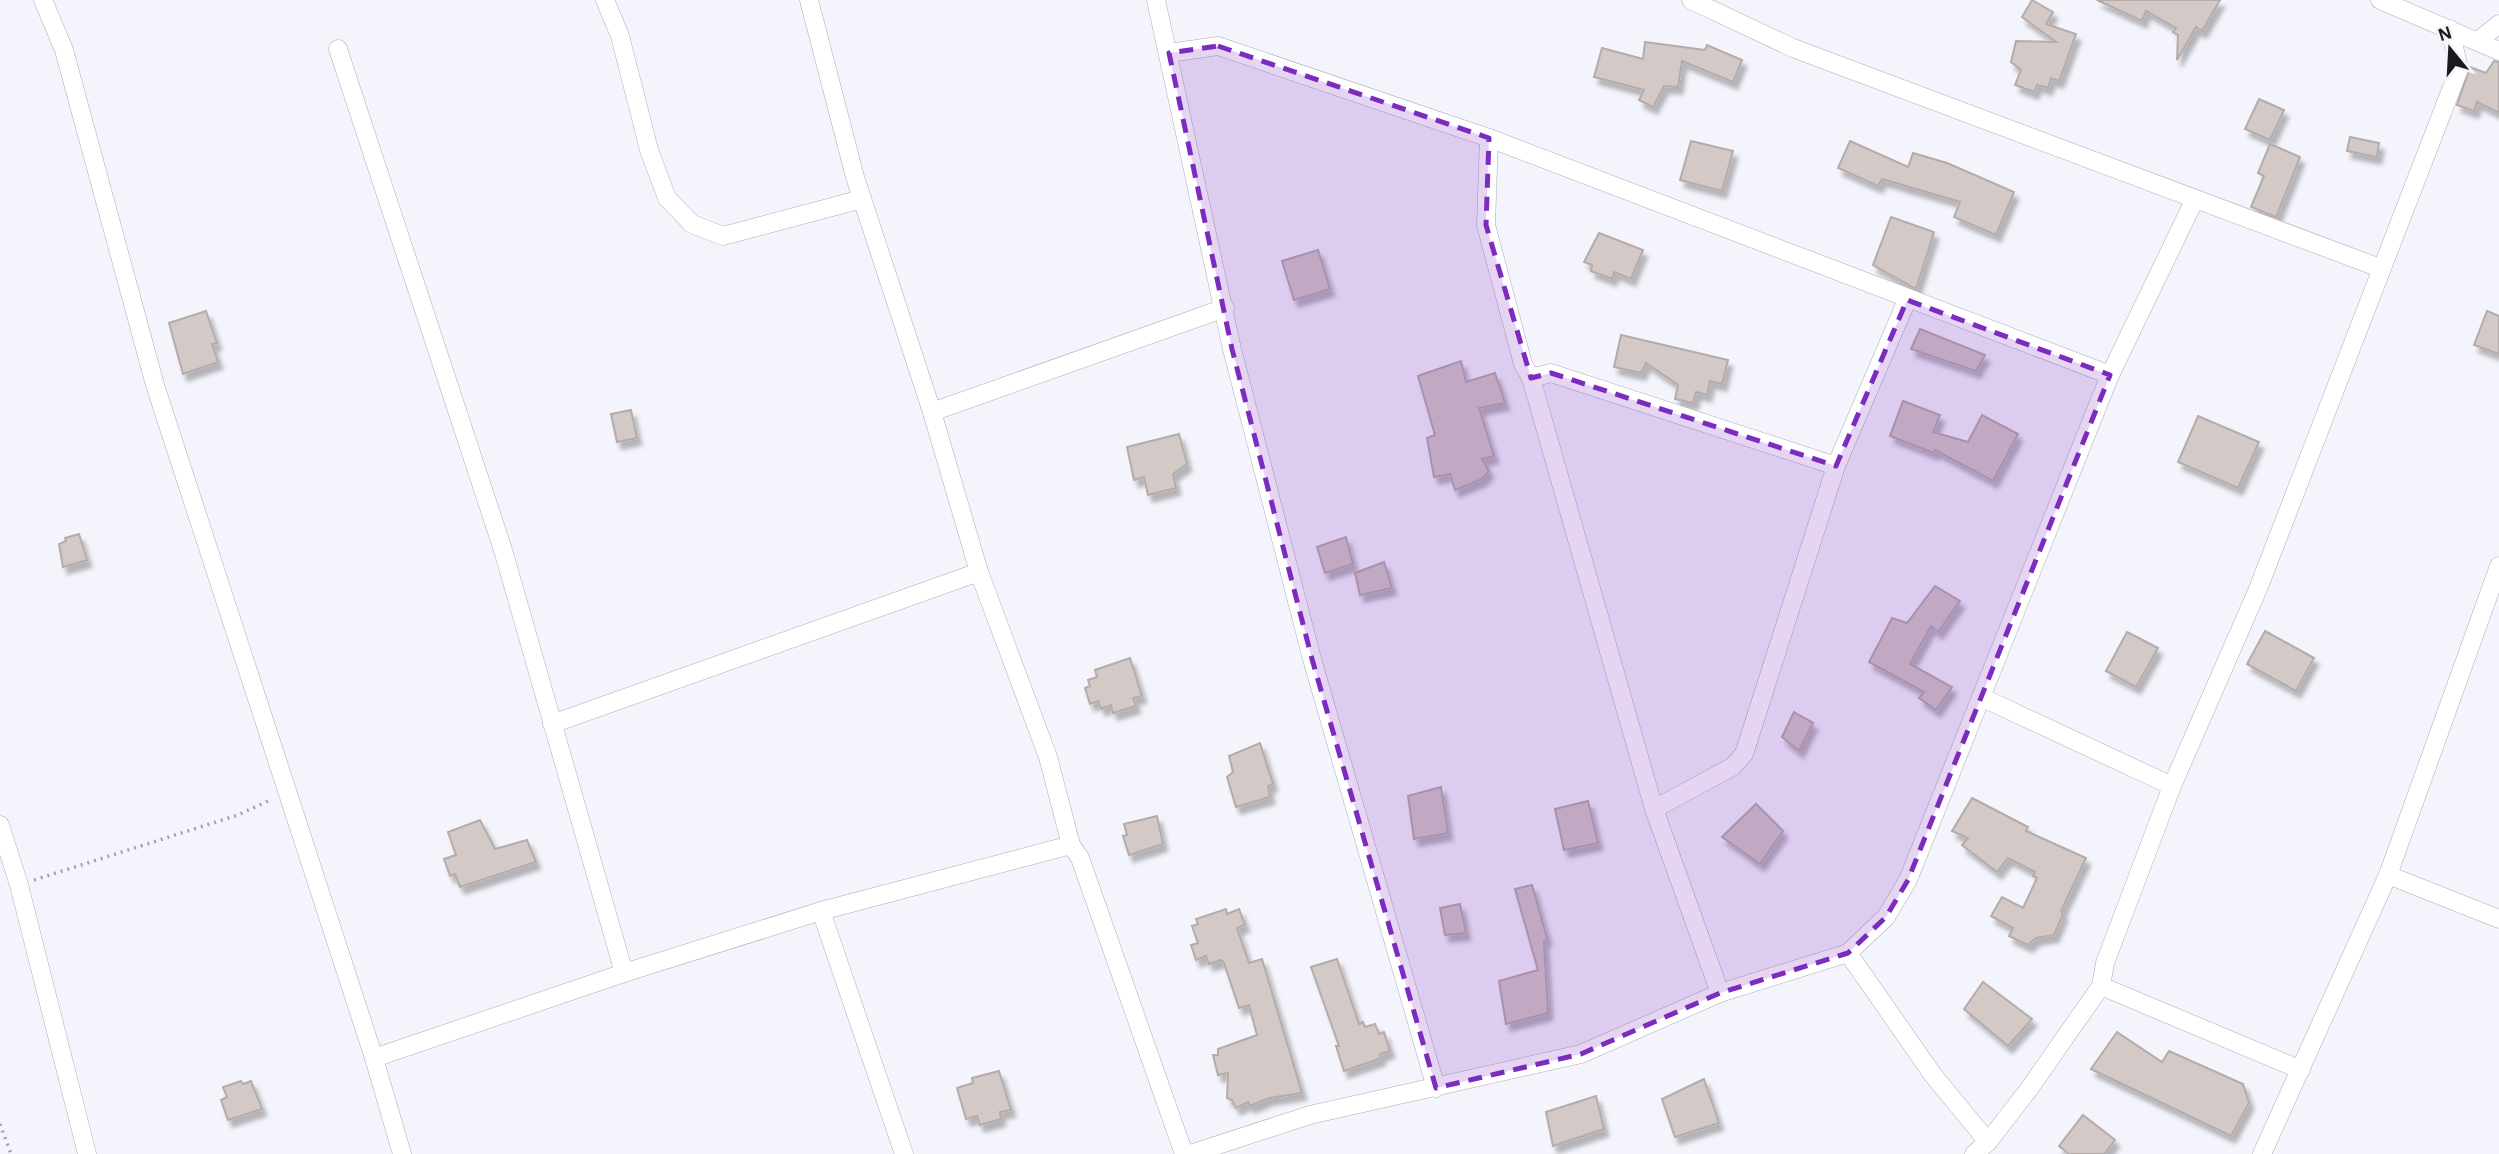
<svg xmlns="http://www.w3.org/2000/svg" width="2499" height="1154" font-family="'Alegreya Sans',sans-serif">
<defs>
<filter id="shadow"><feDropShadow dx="4.5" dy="7" stdDeviation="2" flood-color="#0004"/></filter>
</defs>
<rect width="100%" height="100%" fill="#f4f4fc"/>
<!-- building -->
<g fill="#d3c9c6" stroke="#b5aba9" stroke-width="2" filter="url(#shadow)">
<polygon points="2032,0 2053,12 2046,24 2076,34 2059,81 2051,78 2048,88 2037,85 2034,92 2015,85 2021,70 2011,62 2016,41 2056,42 2022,17"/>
<polygon points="2097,0 2220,0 2202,31 2196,27 2177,60 2178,35 2173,32 2176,28 2146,11 2142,21"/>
<polygon points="1645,42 1705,50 1707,45 1742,60 1733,82 1682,61 1678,87 1664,86 1653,107 1639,100 1644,90 1594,77 1602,48 1643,59"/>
<polygon points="2494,61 2499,62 2499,113 2477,102 2474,111 2457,105 2470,67 2486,73"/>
<polygon points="2259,99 2284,110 2270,140 2245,129"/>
<polygon points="2350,137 2379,143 2377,157 2347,151"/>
<polygon points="1691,141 1733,151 1722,191 1680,180"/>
<polygon points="1850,141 1908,167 1913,153 1947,163 2014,192 1996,235 1954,217 1960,202 1882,179 1878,186 1838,168"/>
<polygon points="2270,144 2300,157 2276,217 2251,207 2264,176 2258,173"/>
<polygon points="1891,217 1934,232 1916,289 1873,265"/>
<polygon points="1599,233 1643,250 1631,279 1614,272 1612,279 1591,271 1592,265 1584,262"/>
<polygon points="1318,250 1330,289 1294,300 1282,261"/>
<polygon points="206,311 217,343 212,344 218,362 183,374 169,323"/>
<polygon points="2487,311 2499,316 2499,354 2474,345"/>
<polygon points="1920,329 1985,355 1976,371 1911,349"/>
<polygon points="1621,335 1728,360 1722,384 1710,381 1707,395 1696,392 1693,403 1675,399 1678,385 1646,363 1641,373 1614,367"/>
<polygon points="1461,361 1466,382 1495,373 1505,403 1479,408 1494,456 1482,459 1489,471 1482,479 1455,490 1450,474 1434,477 1427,438 1435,435 1418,376"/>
<polygon points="1903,401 1940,415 1933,432 1968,442 1982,415 2018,434 1993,481 1935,450 1934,453 1890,436"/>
<polygon points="631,410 637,438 617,442 611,414"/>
<polygon points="2198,416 2259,442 2238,488 2178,462"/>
<polygon points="1179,434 1187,464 1173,474 1176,488 1148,495 1144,477 1134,480 1127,447"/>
<polygon points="79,534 87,560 63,567 59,544 66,541 65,538"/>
<polygon points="1346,537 1353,564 1325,573 1317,547"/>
<polygon points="1384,562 1392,588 1360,595 1355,573"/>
<polygon points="1935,586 1960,601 1938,632 1931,626 1910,664 1952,687 1936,710 1919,698 1924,692 1869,662 1892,618 1907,623"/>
<polygon points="2265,631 2314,658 2296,691 2247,664"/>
<polygon points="2127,632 2158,648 2136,687 2106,671"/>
<polygon points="1130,658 1142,696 1133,698 1136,706 1113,713 1111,705 1101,709 1098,701 1090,704 1085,688 1090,686 1088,680 1097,677 1095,670"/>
<polygon points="1794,712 1813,723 1799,751 1782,737"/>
<polygon points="1260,743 1273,784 1268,786 1270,797 1236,807 1227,777 1233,772 1229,756"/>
<polygon points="1441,787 1448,833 1414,839 1408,796"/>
<polygon points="1972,798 2028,827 2026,831 2086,858 2061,911 2063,914 2054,935 2036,938 2028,945 2009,936 2013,928 1991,916 2002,897 2023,908 2037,878 2033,876 2035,872 2008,858 1997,872 1962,845 1968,838 1952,831"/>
<polygon points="1588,801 1598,843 1564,850 1555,809"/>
<polygon points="1756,804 1783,831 1760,864 1722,837"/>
<polygon points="1157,816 1163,844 1129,855 1123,836 1127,835 1124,824"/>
<polygon points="480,820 495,849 527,840 536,862 460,887 455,874 450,876 444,859 456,855 448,832"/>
<polygon points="1532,885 1547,938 1544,942 1548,1013 1506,1024 1499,981 1538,970 1515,889"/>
<polygon points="1460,904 1466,933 1445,935 1440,908"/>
<polygon points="1226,909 1227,914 1239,909 1245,925 1237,928 1249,963 1262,959 1302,1093 1269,1098 1250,1106 1248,1102 1236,1108 1232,1100 1227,1098 1228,1073 1218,1075 1213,1055 1218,1055 1218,1049 1257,1035 1249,1005 1239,1008 1224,963 1221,960 1209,964 1206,956 1196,960 1191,945 1198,943 1192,926 1198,924 1196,919"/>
<polygon points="1337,959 1359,1024 1363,1022 1365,1027 1375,1024 1379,1034 1384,1032 1390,1051 1380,1054 1381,1058 1376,1060 1344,1071 1336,1046 1339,1046 1311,967"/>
<polygon points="1983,982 2032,1019 2008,1046 1964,1009"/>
<polygon points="2117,1032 2162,1062 2169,1051 2243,1084 2249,1103 2231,1136 2091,1069"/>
<polygon points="999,1071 1011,1110 1000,1112 1001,1119 980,1125 977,1116 966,1119 957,1088 973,1083 972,1078"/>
<polygon points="1704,1079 1719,1123 1675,1137 1662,1099"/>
<polygon points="241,1081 243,1084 251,1081 262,1109 228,1120 221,1100 227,1097 223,1087"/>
<polygon points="1596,1096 1604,1129 1553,1146 1546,1112"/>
<polygon points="2083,1115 2115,1140 2104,1154 2069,1154 2059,1146"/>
</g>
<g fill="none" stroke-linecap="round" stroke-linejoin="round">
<defs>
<g id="minor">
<polyline points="43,0 64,50 155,385 374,1058 402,1154"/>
<polyline points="605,0 620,36 649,150 667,198 692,224 723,236 862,199"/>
<polyline points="809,0 855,177 932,412 979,572 1048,757 1071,845 1080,858 1184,1154"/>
<polyline points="1156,0 1232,349 1312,659 1436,1088"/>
<polyline points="1691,0 1793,48 2380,268"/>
<polyline points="2380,0 2499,51"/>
<polyline points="2478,41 2499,24"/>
<polyline points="338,49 503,550 624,973"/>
<polyline points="1169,53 1218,46 1489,138 2110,375"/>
<polyline points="1489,138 1486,225 1523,364 1531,378 1654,809 1720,993"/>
<polyline points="1531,378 1551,373 1836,466"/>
<polyline points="932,412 1225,308"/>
<polyline points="1981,697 2172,786"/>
<polyline points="552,724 979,572"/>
<polyline points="1654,809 1732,767 1744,754 1836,466 1907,300"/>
<polyline points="0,825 19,885 87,1154"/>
<polyline points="2388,875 2499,919"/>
<polyline points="821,911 904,1154"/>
<polyline points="1848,953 1933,1075 1988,1142"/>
<polyline points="2101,986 2301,1070"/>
<polyline points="374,1058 624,973 821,911 1071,845"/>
<polyline points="1190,1154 1310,1115 1581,1054 1720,993 1848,953 1886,917 1908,880 2110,375 2194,201"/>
<polyline points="1974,1154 1988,1142 2029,1089 2101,986 2105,963 2172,786 2258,589 2459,69 2450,29"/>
<polyline points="2262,1154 2388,875 2499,566"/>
</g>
</defs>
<!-- minor casing -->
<use href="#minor" stroke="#adacb5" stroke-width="19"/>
<!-- path -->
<g stroke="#a2a2a8" stroke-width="3.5" stroke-dasharray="2 5" stroke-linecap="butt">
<polyline points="34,880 238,815 272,799"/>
<polyline points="0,1124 11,1154"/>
</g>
<!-- minor -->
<use href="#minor" stroke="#fff" stroke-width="18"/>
</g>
<!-- marked area -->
<path fill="#7b2cbf" fill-opacity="0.2" stroke="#7b2cbf" stroke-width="5" stroke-dasharray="14 9" stroke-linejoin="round" d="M1218,46l271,92 -3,87 45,153 20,-5 285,93 71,-166 203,75 -202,505 -22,37 -38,36 -128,40 -139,61 -145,34 -124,-429 -80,-310 -63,-296z"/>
<!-- north arrow -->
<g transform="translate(2450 49) rotate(342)" stroke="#f4f4fc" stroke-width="5" paint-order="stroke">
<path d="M0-5L12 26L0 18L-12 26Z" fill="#1b1b1e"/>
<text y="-10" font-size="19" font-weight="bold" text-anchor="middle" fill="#1b1b1e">N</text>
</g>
</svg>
